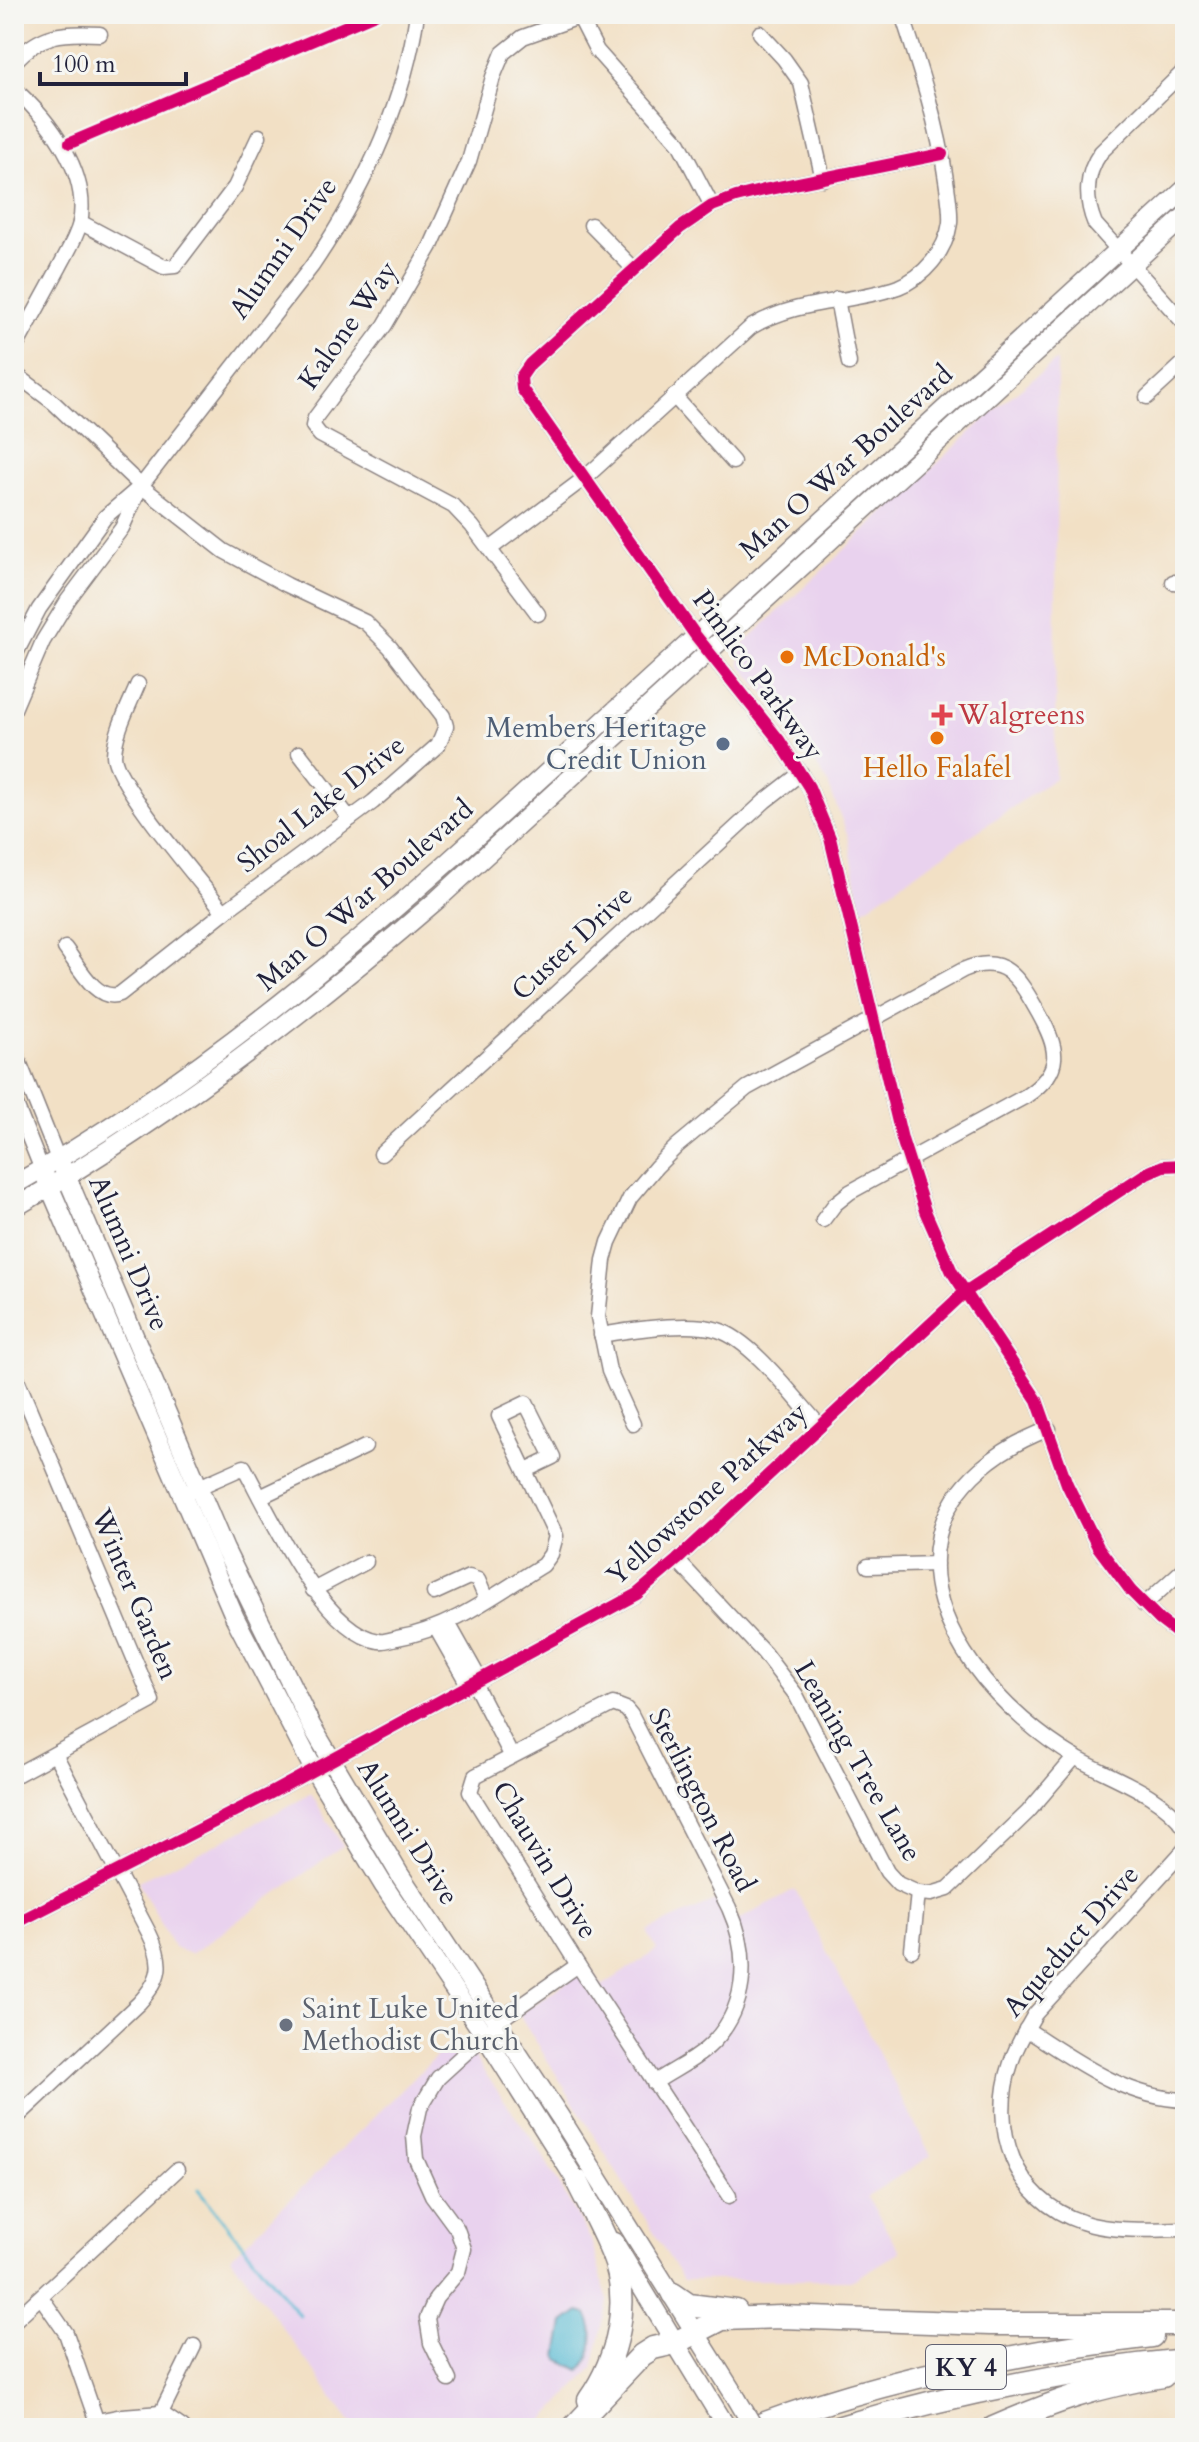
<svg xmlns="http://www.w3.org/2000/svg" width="1199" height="2442" font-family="Cardo,serif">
<rect width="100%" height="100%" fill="#f6f6f2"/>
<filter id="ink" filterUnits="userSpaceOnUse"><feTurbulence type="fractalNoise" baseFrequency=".0125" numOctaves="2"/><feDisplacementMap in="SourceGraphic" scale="16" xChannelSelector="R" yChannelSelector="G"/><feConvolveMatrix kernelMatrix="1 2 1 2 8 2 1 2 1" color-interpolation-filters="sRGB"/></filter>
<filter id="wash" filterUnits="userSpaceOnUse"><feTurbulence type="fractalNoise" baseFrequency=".006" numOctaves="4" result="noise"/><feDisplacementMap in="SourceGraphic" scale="32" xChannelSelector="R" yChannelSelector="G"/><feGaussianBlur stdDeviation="1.8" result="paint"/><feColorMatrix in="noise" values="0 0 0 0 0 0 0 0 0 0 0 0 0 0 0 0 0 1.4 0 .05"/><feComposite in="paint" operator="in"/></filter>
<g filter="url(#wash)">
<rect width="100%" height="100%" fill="#f2e0c5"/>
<!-- built -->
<g fill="#e9d2ee">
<polygon points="1057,360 1055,778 861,911 848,836 827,781 782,712 740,665 740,647 1000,405"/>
<polygon points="311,1794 343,1846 191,1954 174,1948 138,1881 201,1852"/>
<polygon points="795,1889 931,2156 867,2196 900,2252 853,2280 683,2280 519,2014 590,1967 602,1986 657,1950 647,1931 717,1900 730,1925"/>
<polygon points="458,2035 539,2149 591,2240 608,2301 593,2368 537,2428 355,2428 231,2257"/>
</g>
<!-- water -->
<path fill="#53b8d2" stroke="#3a6d86" stroke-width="2" d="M579,2312l8,2c9,16 7,43 -7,56l-21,-11 -1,-4 6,-32z"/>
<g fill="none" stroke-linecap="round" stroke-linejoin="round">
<!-- stream -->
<polyline stroke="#53b8d2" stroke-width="3" points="198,2189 299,2315"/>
</g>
</g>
<g filter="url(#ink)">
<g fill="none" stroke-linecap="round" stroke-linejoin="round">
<defs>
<g id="minor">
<polyline points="578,14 597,51 679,143 712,206"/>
<polyline points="760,33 784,59 801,83 823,179"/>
<path d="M14,62c27,-29 48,-30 86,-28"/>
<path d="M1185,70l-84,82c-16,22 -16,48 -6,72l90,100"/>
<path d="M14,89c35,30 76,84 66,134 -4,16 -14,31 -21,45 -15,28 -30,55 -45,82"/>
<polyline points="942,154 764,190 736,197 712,206 680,228 530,364 521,377 522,389 696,636 779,740 809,787 830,838 902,1139 925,1211 952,1272 1037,1400 1067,1484 1098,1547 1131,1591 1160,1620 1185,1639"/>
<polyline points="80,222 164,267 175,266 235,187 259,136"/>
<polyline points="591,225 634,269"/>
<polyline points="837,299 849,363"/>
<path d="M14,373l40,30 87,83 83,65 63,34 78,37 25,25 53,69 3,10 -8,19 -65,57 -149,110 -104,82c-24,9 -42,-29 -55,-46"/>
<polyline points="674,396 733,462"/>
<polyline points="1147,397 1185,362"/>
<path d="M490,549l96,-72 165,-150c46,-28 98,-23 147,-40 26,-10 48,-36 52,-64 1,-14 -2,-29 -4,-43 -8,-57 -26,-111 -44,-166"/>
<polyline points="1173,582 1185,583"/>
<polyline points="538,614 472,526 453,506 320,435 313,426 315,418 385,325 431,246 469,161 493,77 503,53 523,37 579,17"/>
<path d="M14,657l25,-48 66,-92 36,-31 171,-220c51,-75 92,-161 105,-252"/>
<path d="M138,684c-9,22 -23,47 -24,71 0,27 89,130 110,157"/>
<polyline points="14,709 43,641 68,600 122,528 139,490"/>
<polyline points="299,753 350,819"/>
<polyline points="14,1049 58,1159"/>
<polyline points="14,1100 42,1170"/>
<polyline points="381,1154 765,801 801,773"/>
<path d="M601,1335c29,-5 90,-14 117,-5 34,10 77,69 102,96"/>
<polyline points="14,1372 152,1701 14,1776"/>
<path d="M633,1424l-24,-53 -11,-54 6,-57 5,-18 21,-44 26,-31 21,-21 70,-58 216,-118c42,-18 56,9 75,42 20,36 27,58 -12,84l-176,96 -15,12 -12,16"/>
<path d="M1049,1429c-48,18 -98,53 -110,106 -21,92 67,182 139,224 36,20 82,34 107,69"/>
<path d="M190,1491l54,-24c25,46 79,166 135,174 5,1 13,-2 18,-3 54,-9 100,-45 146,-73l8,-11 5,-18 -57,-120 27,-13 27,54 -27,13"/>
<polyline points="260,1497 365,1447"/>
<polyline points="677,1560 764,1653 796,1695 887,1872 898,1884 918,1893 931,1894 948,1889 1028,1812 1075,1757"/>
<polyline points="868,1566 936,1564"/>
<polyline points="313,1590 366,1562"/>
<polyline points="434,1593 469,1577 478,1580 486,1599"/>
<polyline points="1144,1605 1185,1568"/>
<polyline points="448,1623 480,1680"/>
<polyline points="436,1628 469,1686"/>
<polyline points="474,1683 511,1755"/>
<path d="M1185,1849l-150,165c-9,16 -19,32 -24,49 -22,65 3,137 71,159 27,10 74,8 103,7"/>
<polyline points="14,1924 269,1794 637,1594 677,1560 965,1292 1147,1173 1163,1166 1185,1165"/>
<polyline points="912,1950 918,1893"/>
<path d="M1026,2029c49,31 99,69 159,71"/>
<path d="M654,2083c17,-12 36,-20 52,-34 42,-37 45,-92 23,-141l-98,-193 -5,-6 -13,-5 -138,72 -5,16 108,173 151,231"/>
<path d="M14,2120l125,-117c23,-25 25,-40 10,-70l-94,-179"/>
<polyline points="41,2297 66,2333 99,2428"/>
<polyline points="14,2321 177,2170"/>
<polyline points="449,2380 431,2343 427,2318 436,2298 458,2272 464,2249 457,2229 432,2195 416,2159 414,2136 420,2108 438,2078 508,2014 578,1965"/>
<polyline points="161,2413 194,2346"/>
<polyline points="97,2421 122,2416 161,2413 183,2428"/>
</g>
<g id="major">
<polyline points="63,1168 225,1550 311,1725 400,1875 560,2117 737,2399"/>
<polyline points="45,1176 235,1618 314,1770 384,1886 485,2036 584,2193"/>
<path d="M14,1185c227,-128 414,-304 606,-479 188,-172 376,-345 565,-517"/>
<path d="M14,1208c152,-88 291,-194 424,-309l747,-683"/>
<polyline points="614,2242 727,2428"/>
</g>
<g id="highway">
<path d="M577,2181c12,24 25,48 35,72 20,48 6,106 -23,147"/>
<polyline points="673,2294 689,2305 736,2311"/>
<polyline points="573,2428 642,2355 653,2348 675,2343 722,2319 781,2317 990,2324 1185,2324"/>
<path d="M752,2428c128,-49 265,-76 400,-92"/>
<path d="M837,2428c114,-34 230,-57 348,-68"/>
<path d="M993,2428c60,-26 104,-42 170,-52"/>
</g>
</defs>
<!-- minor casing -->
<use href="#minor" stroke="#8a8180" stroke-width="17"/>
<!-- major casing -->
<use href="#major" stroke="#8a8180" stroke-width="21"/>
<!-- highway casing -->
<use href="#highway" stroke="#8a8180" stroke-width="25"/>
<!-- minor -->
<use href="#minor" stroke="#fff" stroke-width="14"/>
<!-- major -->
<use href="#major" stroke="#fff" stroke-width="18"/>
<!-- highway -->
<use href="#highway" stroke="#fff" stroke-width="22"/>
<defs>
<polyline id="major-bridge" points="737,2399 754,2428"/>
</defs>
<!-- major-bridge casing -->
<use href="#major-bridge" stroke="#8a8180" stroke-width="21" stroke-linecap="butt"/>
<!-- major-bridge -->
<use href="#major-bridge" stroke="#fff" stroke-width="18"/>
<defs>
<g id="cycleway">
<polyline points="70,143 375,14"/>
<polyline points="942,154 764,190 736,197 712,206 680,228 530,364 521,377 522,389 696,636 779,740 809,787 830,838 902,1139 925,1211 952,1272 1037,1400 1067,1484 1098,1547 1131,1591 1160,1620 1185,1639"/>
<polyline points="14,1924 269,1794 637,1594 677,1560 965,1292 1147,1173 1163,1166 1185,1165"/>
</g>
</defs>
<!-- cycleway casing -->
<use href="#cycleway" stroke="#f6f6f2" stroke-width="17"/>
<!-- cycleway -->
<use href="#cycleway" stroke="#d6006c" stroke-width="12"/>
</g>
</g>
<!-- markers -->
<g fill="#e8710a" stroke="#f6f6f2" stroke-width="3">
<circle cx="787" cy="657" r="8"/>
<circle cx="937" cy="738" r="8"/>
</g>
<path fill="#e0444e" stroke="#f6f6f2" stroke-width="3" d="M938 703h8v8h8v8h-8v8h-8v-8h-8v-8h8z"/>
<circle fill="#5c6f8a" stroke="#f6f6f2" stroke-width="3" cx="723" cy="744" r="8"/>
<circle fill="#6b7280" stroke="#f6f6f2" stroke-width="3" cx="286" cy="2025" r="8"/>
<g text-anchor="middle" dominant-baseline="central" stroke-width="6" stroke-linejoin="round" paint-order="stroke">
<!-- shield labels -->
<rect fill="#f6f6f2" stroke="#626272" stroke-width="2" x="926" y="2345" width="80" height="44" rx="6"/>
<g font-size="26" font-weight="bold" fill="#22223b">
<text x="966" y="2367">KY 4</text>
</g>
<!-- street labels -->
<g font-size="28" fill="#22223b" stroke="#f6f6f2">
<text transform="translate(283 248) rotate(-55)">Alumni Drive</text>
<text transform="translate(348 325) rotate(-55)">Kalone Way</text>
<text transform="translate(846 462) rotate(-42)">Man O War Boulevard</text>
<text transform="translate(758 675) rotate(54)">Pimlico Parkway</text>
<text transform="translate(321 804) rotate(-38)">Shoal Lake Drive</text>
<text transform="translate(365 895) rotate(-41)">Man O War Boulevard</text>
<text transform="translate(572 943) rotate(-43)">Custer Drive</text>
<text transform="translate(129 1253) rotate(67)">Alumni Drive</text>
<text transform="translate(707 1494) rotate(-42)">Yellowstone Parkway</text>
<text transform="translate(135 1594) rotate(67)">Winter Garden</text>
<text transform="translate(858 1761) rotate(60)">Leaning Tree Lane</text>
<text transform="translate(702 1800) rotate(63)">Sterlington Road</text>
<text transform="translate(408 1832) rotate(58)">Alumni Drive</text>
<text transform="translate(545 1860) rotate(59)">Chauvin Drive</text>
<text transform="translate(1071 1941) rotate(-49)">Aqueduct Drive</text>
</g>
<!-- food labels -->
<g font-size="28" fill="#c56008" stroke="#f6f6f2" text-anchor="start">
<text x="803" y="657">McDonald's</text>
<text x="937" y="768" text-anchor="middle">Hello Falafel</text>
</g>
<!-- health labels -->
<g font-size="28" fill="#be3a42" stroke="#f6f6f2" text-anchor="start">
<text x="958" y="715">Walgreens</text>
</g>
<!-- service labels -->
<g font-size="28" fill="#4e5e75" stroke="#f6f6f2" text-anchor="end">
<text x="707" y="728">Members Heritage<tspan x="707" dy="32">Credit Union</tspan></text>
</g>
<!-- worship labels -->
<g font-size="28" fill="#5b616d" stroke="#f6f6f2" text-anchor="start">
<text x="302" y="2009">Saint Luke United<tspan x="302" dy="32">Methodist Church</tspan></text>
</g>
</g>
<!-- margin -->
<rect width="1199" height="2442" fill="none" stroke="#f6f6f2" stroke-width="48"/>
<!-- scale -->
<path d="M40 72v12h146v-12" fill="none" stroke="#22223b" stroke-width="4"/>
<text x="52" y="72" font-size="24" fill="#22223b" stroke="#f6f6f2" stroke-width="6" paint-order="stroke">100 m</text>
</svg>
